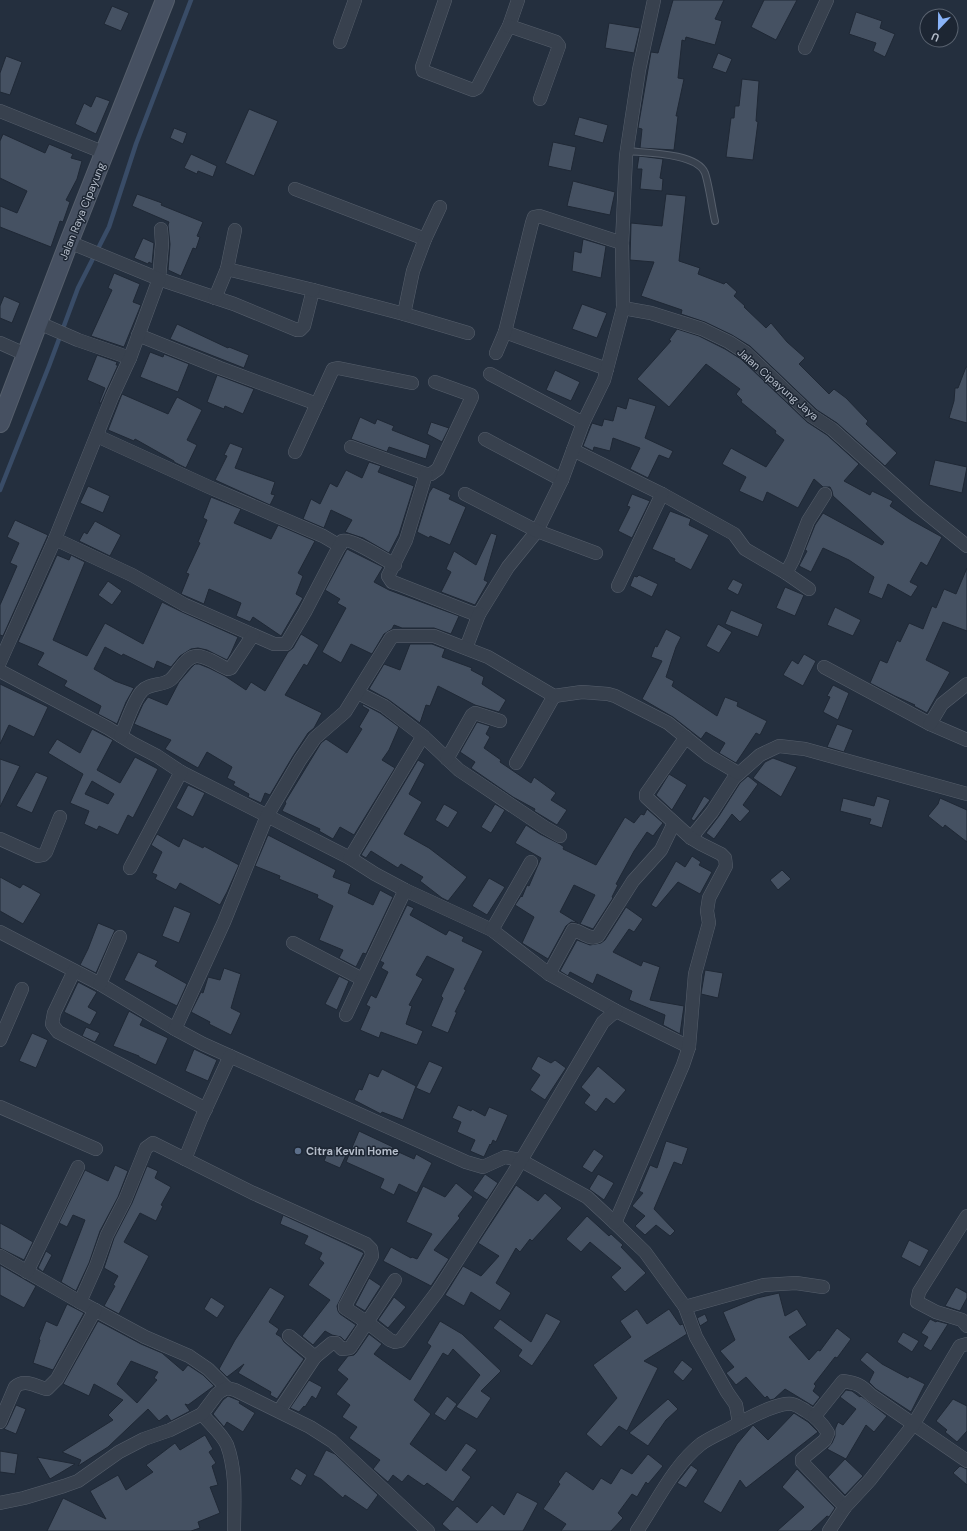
<svg xmlns="http://www.w3.org/2000/svg" width="967" height="1531" font-family="'DM Sans',sans-serif">
<rect width="100%" height="100%" fill="#242f3e"/>
<g fill="none" stroke-linecap="round" stroke-linejoin="round">
<!-- stream -->
<polyline stroke="#394c67" stroke-width="4.5" points="0,490 49,366 78,288 109,227 136,144 191,0"/>
</g>
<!-- building -->
<g fill="#455162" stroke="#1f2835" fill-rule="evenodd">
<polygon points="673,0 724,0 715,19 722,21 715,45 686,37 685,41 682,40 678,78 684,79 676,116 678,116 674,150 640,148 642,129 638,128 651,52 658,53"/>
<polygon points="764,0 797,0 776,40 751,27"/>
<polygon points="112,6 129,13 121,31 104,24"/>
<polygon points="856,12 882,21 880,28 895,34 885,57 873,51 876,43 849,34"/>
<polygon points="609,23 640,28 634,53 605,48"/>
<polygon points="718,53 732,59 726,73 712,68"/>
<polygon points="6,56 22,62 10,95 0,92 0,73"/>
<polygon points="742,79 759,81 756,121 758,122 753,160 726,157 731,118 734,118 735,106 739,106"/>
<polygon points="96,96 110,101 96,134 75,124 84,103 91,107"/>
<polygon points="249,109 278,121 254,176 225,163"/>
<polygon points="579,117 608,125 603,143 574,135"/>
<polygon points="174,128 187,133 183,144 170,138"/>
<polygon points="3,134 45,153 49,144 73,154 71,158 82,161 77,179 66,200 70,202 63,222 60,221 51,247 0,227 0,206 17,213 27,191 0,178 0,141"/>
<polygon points="553,142 576,147 571,171 548,166"/>
<polygon points="191,154 217,166 213,177 198,171 197,174 184,168"/>
<polygon points="639,156 663,159 660,178 663,179 662,191 640,189 642,169 637,169"/>
<polygon points="573,181 615,192 610,215 567,206"/>
<polygon points="137,194 162,203 161,205 203,222 197,236 200,237 196,249 193,248 181,276 168,270 170,244 168,225 169,222 132,206"/>
<polygon points="666,194 686,196 679,261 700,268 698,274 724,284 726,282 737,292 734,296 745,306 744,307 766,328 771,323 787,342 805,358 799,364 829,394 834,389 846,398 868,421 866,424 897,453 885,466 837,423 817,410 750,346 732,335 705,322 681,314 682,310 641,296 654,262 630,260 631,223 662,226"/>
<polygon points="143,238 154,243 152,264 149,262 148,264 134,258"/>
<polygon points="583,239 606,246 601,278 572,271 574,251 581,253"/>
<polygon points="114,273 140,284 133,302 141,305 124,347 91,336 112,290 108,288"/>
<polygon points="4,296 20,303 12,323 0,318 0,306"/>
<polygon points="582,304 607,313 597,338 572,329"/>
<polygon points="177,324 228,348 229,347 249,355 244,368 170,339"/>
<polygon points="677,329 699,336 725,349 741,359 807,422 827,435 859,464 844,481 870,495 872,491 893,501 890,506 911,520 942,537 927,566 921,562 910,582 918,586 911,597 888,584 882,599 868,593 874,577 849,560 823,548 811,572 799,566 807,551 805,550 815,525 823,513 882,545 884,542 833,496 832,491 830,487 823,487 814,479 798,508 767,492 763,502 739,491 746,477 722,464 731,448 766,467 784,440 775,433 776,431 741,402 742,400 736,394 740,389 706,364 669,407 637,379 671,341 669,340"/>
<polygon points="150,352 163,357 164,354 189,364 178,392 140,377"/>
<polygon points="97,355 117,362 116,365 118,365 101,403 99,403 105,388 87,380"/>
<polygon points="966,367 967,367 967,423 949,418 954,401 955,388 958,388"/>
<polygon points="555,370 580,382 571,401 546,390"/>
<polygon points="217,375 254,389 243,414 225,406 224,409 207,402"/>
<polygon points="122,394 168,414 177,397 202,410 187,440 197,445 186,468 174,462 174,461 135,439 134,441 108,430"/>
<polygon points="629,398 656,406 645,438 673,451 669,459 659,455 648,478 630,469 640,448 613,438 610,451 594,447 593,451 583,446 592,423 602,426 604,419 613,421 617,406 626,409"/>
<polygon points="360,417 375,424 377,419 394,426 392,430 430,445 426,459 389,447 387,452 351,439"/>
<polygon points="431,422 449,428 442,442 427,434"/>
<polygon points="230,443 243,448 235,468 275,482 271,494 275,495 270,505 215,480 227,456 224,455"/>
<polygon points="935,460 967,467 962,493 929,485"/>
<polygon points="369,462 381,466 378,472 414,486 399,534 389,553 363,538 345,532 352,520 331,510 324,528 303,519 311,499 320,504 330,483 337,487 346,470 362,478"/>
<polygon points="88,486 110,496 103,513 80,503"/>
<polygon points="433,487 451,495 449,499 466,507 450,545 430,536 429,538 417,532 429,493"/>
<polygon points="632,494 650,501 632,538 618,531 630,507 627,506"/>
<polygon points="211,497 241,509 234,523 271,539 278,525 315,541 298,573 303,576 296,594 303,598 281,636 253,617 250,622 236,616 241,603 209,589 204,604 181,594 189,574 186,573 200,543 198,542 207,520 203,518"/>
<polygon points="670,511 691,519 689,525 709,535 691,570 674,561 675,559 652,549"/>
<polygon points="15,520 48,535 3,636 0,635 0,605 17,566 10,563 19,543 7,537"/>
<polygon points="95,521 121,535 110,556 79,541 84,532 87,534"/>
<polygon points="491,533 497,535 484,580 488,582 475,605 441,592 451,572 446,569 454,551 476,565"/>
<polygon points="347,549 383,567 374,582 389,590 459,616 451,634 434,628 402,628 394,625 392,629 384,634 372,654 351,644 341,663 322,652 346,608 337,603 340,599 325,590"/>
<polygon points="57,555 69,560 71,555 85,562 53,640 87,656 105,623 143,644 162,602 182,612 238,637 231,653 227,660 207,650 198,648 191,649 180,656 171,667 157,661 154,669 123,654 122,656 105,647 94,669 115,681 134,688 126,702 117,724 98,714 101,706 64,686 67,681 37,665 44,653 18,642"/>
<polygon points="967,568 967,631 943,622 926,660 950,672 927,713 914,706 915,705 895,696 870,683 880,660 887,663 897,640 900,642 909,623 923,629 932,606 936,608 944,589 956,594"/>
<polygon points="639,575 658,584 652,597 630,586 634,576 637,577"/>
<polygon points="733,579 743,584 738,595 727,589"/>
<polygon points="108,581 122,591 112,605 98,595"/>
<polygon points="785,587 804,595 795,616 776,608"/>
<polygon points="835,607 861,620 853,636 827,625"/>
<polygon points="731,610 763,624 758,637 725,624"/>
<polygon points="718,624 732,632 719,653 706,646"/>
<polygon points="666,629 681,637 676,647 666,677 674,681 672,686 717,716 725,697 738,702 737,706 767,721 760,735 756,733 736,763 719,753 725,743 706,732 701,739 673,717 642,699 662,661 651,657 655,646 657,647"/>
<polygon points="301,634 319,645 307,666 304,664 285,695 322,713 314,728 308,733 293,756 270,795 265,793 261,803 248,797 249,794 233,785 235,782 227,778 232,767 207,752 198,768 165,749 171,740 134,724 143,704 148,697 167,705 179,682 191,668 195,664 199,664 209,668 225,676 246,690 251,682 265,691 288,652 293,648"/>
<polygon points="410,644 432,644 445,649 442,657 464,665 472,668 471,670 484,677 482,684 506,700 499,712 475,705 438,686 430,706 426,705 420,723 389,700 369,689 384,664 400,670"/>
<polygon points="804,654 816,661 803,686 783,675 792,660 798,664"/>
<polygon points="0,684 48,707 34,737 9,725 0,744"/>
<polygon points="833,685 849,693 838,720 823,712 830,697 827,696"/>
<polygon points="363,704 380,713 399,727 389,750 382,760 395,768 354,835 340,827 333,839 319,831 320,829 282,811 286,803 285,802 321,743 326,739 347,753 362,729 359,727 369,710 362,706"/>
<polygon points="477,722 490,726 486,734 490,737 484,748 501,760 500,762 531,783 534,777 556,793 551,800 567,810 557,825 534,811 535,809 513,797 471,768 475,762 460,752"/>
<polygon points="837,724 853,730 844,752 827,747"/>
<path d="M92,729l21,11 -16,30 23,13 15,-26 23,12 -25,49 -5,-3 -10,20 -19,-9 -2,4 -13,-6 5,-13 -19,-8 13,-29 -35,-21 9,-14 23,14zM92,781l22,13 -6,10 -23,-10z"/>
<polygon points="773,758 797,767 781,797 753,778 765,762"/>
<polygon points="0,759 20,766 0,807"/>
<polygon points="418,760 425,764 409,794 422,802 404,834 429,848 467,877 448,901 442,898 420,881 423,877 401,864 398,868 371,851 366,858 361,855"/>
<polygon points="36,772 48,777 32,813 16,806"/>
<polygon points="669,774 687,785 672,810 656,795"/>
<polygon points="748,776 758,784 743,805 750,811 740,822 732,814 714,839 706,833 719,816 740,783"/>
<polygon points="188,785 205,793 193,817 176,808"/>
<polygon points="704,796 710,800 694,821 691,819"/>
<polygon points="877,796 890,800 882,828 869,824 871,819 840,811 843,798 874,806"/>
<polygon points="940,798 967,810 967,842 945,825 943,828 928,816 938,804"/>
<polygon points="444,804 458,812 448,828 435,820"/>
<polygon points="495,804 505,810 491,833 481,827"/>
<polygon points="647,809 663,823 653,836 647,832 634,851 616,884 618,885 612,897 613,898 593,929 580,924 595,895 574,885 560,912 578,923 571,922 566,926 548,959 522,943 534,917 515,905 521,896 522,897 527,885 529,886 541,858 515,843 526,825 540,834 560,844 564,847 563,849 596,865 625,817 634,823 641,814 644,815"/>
<polygon points="157,834 179,847 183,838 203,848 204,846 239,865 227,892 220,905 180,883 176,890 155,879 157,875 152,873 162,852 151,845"/>
<polygon points="268,835 336,870 333,877 351,884 348,893 373,905 380,890 393,897 366,954 363,953 356,967 339,958 343,950 319,940 333,906 317,898 318,895 279,879 280,876 255,866"/>
<polygon points="692,856 701,862 699,865 712,872 700,894 678,882 656,908 651,905 676,861 685,867"/>
<polygon points="782,870 791,879 778,890 770,880"/>
<polygon points="0,877 20,888 23,884 41,894 23,924 0,911"/>
<polygon points="489,878 505,887 487,915 472,906"/>
<polygon points="407,905 414,908 410,915 446,935 449,930 464,937 462,941 483,951 464,989 466,990 455,1012 457,1012 448,1033 431,1026 443,998 441,996 454,969 427,956 416,975 423,979 409,1005 412,1006 406,1024 423,1031 417,1045 381,1032 379,1038 360,1030 370,1007 366,1005 371,995 376,998 388,972 381,968 384,963 380,961"/>
<polygon points="174,906 191,913 179,943 162,936"/>
<polygon points="626,907 643,919 634,932 629,929 613,952 641,966 643,961 660,967 650,1000 684,1006 680,1034 663,1025 665,1015 629,1000 632,991 597,974 593,984 570,972 568,976 560,971 577,940 590,945 601,943 605,940"/>
<polygon points="98,923 115,930 96,973 80,965 88,949"/>
<polygon points="138,952 158,961 155,966 187,984 177,1006 124,980"/>
<polygon points="224,968 241,974 231,1008 241,1013 231,1035 209,1024 210,1022 191,1012 201,992 203,993 208,977 220,980"/>
<polygon points="705,970 723,973 718,998 701,994"/>
<polygon points="339,976 349,981 337,1010 325,1004"/>
<polygon points="78,982 97,992 88,1007 97,1012 90,1025 64,1012"/>
<polygon points="129,1011 143,1019 140,1025 168,1038 156,1065 139,1057 139,1056 113,1046"/>
<polygon points="86,1027 100,1033 95,1042 82,1036"/>
<polygon points="32,1033 48,1040 36,1068 19,1061"/>
<polygon points="194,1049 217,1060 208,1081 185,1071"/>
<polygon points="538,1056 551,1063 555,1060 566,1068 545,1100 530,1090 540,1075 531,1069"/>
<polygon points="429,1061 443,1067 430,1094 416,1088"/>
<polygon points="598,1066 626,1090 614,1104 606,1098 596,1112 584,1103 590,1095 581,1087"/>
<polygon points="382,1069 416,1086 403,1120 382,1112 381,1114 354,1100 359,1089 362,1090 369,1073 378,1077"/>
<polygon points="458,1105 471,1111 472,1109 485,1116 489,1107 508,1115 496,1142 493,1140 491,1145 490,1144 484,1157 470,1151 475,1140 457,1132 461,1122 452,1118"/>
<polygon points="359,1131 393,1147 392,1149 414,1159 416,1154 432,1163 417,1193 399,1184 394,1195 380,1188 384,1179 346,1162"/>
<polygon points="666,1141 688,1148 682,1165 674,1162 654,1209 675,1231 670,1236 656,1225 645,1235 635,1226 645,1216 632,1206 643,1193 639,1191 650,1165 657,1168"/>
<polygon points="330,1147 346,1155 340,1168 324,1161"/>
<polygon points="594,1149 604,1156 592,1173 582,1167"/>
<polygon points="115,1165 128,1171 118,1197 100,1231 89,1263 76,1291 61,1282 85,1220 73,1215 67,1227 59,1223 85,1170 108,1181"/>
<polygon points="147,1166 158,1171 155,1178 171,1187 161,1205 163,1206 156,1221 140,1213 124,1242 149,1256 119,1314 104,1306 115,1286 113,1285 118,1276 104,1268 114,1238 132,1203"/>
<polygon points="485,1174 498,1183 487,1200 473,1191"/>
<polygon points="598,1174 614,1183 604,1200 589,1189"/>
<polygon points="456,1183 473,1197 458,1216 460,1218 434,1250 449,1259 431,1286 383,1261 391,1247 411,1258 412,1257 417,1259 432,1234 406,1222 423,1186 445,1197"/>
<polygon points="516,1185 538,1201 545,1193 562,1208 532,1241 530,1239 520,1252 516,1248 496,1283 511,1293 500,1311 471,1292 464,1306 445,1295 463,1266 481,1276 499,1256 478,1243"/>
<polygon points="283,1215 346,1244 364,1253 337,1306 338,1311 340,1314 356,1325 345,1341 341,1337 332,1335 325,1331 313,1345 302,1336 330,1300 308,1285 324,1263 319,1259 322,1253 304,1244 308,1236 280,1224"/>
<polygon points="587,1216 609,1236 611,1234 623,1245 621,1247 646,1273 625,1292 611,1277 621,1268 590,1242 581,1252 566,1239"/>
<polygon points="0,1223 13,1230 33,1242 24,1260 0,1248"/>
<polygon points="909,1240 929,1250 920,1267 901,1257"/>
<polygon points="46,1251 52,1255 43,1272 38,1268"/>
<polygon points="0,1265 36,1286 24,1308 0,1295"/>
<polygon points="369,1278 381,1286 365,1311 355,1305"/>
<polygon points="270,1287 285,1296 269,1322 279,1329 276,1334 281,1337 284,1342 304,1359 277,1399 270,1395 271,1392 238,1373 244,1364 227,1377 219,1369 235,1340"/>
<polygon points="956,1287 967,1293 967,1298 960,1311 945,1306"/>
<polygon points="779,1293 785,1316 797,1309 807,1325 789,1337 809,1360 818,1350 820,1351 837,1328 851,1339 837,1358 835,1357 814,1384 816,1386 813,1391 820,1397 813,1406 785,1389 774,1399 770,1400 767,1396 765,1398 746,1377 736,1385 726,1373 734,1367 720,1351 735,1340 723,1312 757,1298"/>
<polygon points="211,1297 225,1306 217,1318 204,1309"/>
<polygon points="394,1297 406,1307 388,1328 378,1320"/>
<polygon points="67,1304 84,1313 53,1370 33,1363 40,1340 39,1339 46,1321 57,1326"/>
<polygon points="637,1309 647,1324 669,1309 680,1325 683,1324 687,1334 644,1361 658,1368 627,1431 619,1426 601,1447 586,1434 617,1398 593,1365 631,1337 620,1321"/>
<polygon points="546,1313 561,1321 551,1338 532,1366 518,1356 522,1350 493,1328 500,1319 531,1342"/>
<polygon points="705,1314 708,1321 700,1326 697,1318"/>
<polygon points="930,1319 936,1322 937,1321 948,1324 931,1351 923,1346 928,1337 921,1333"/>
<path d="M98,1321l43,23 21,9 21,18 5,-6 15,10 11,11 -26,19 -3,-1 5,7 -19,10 -4,-6 -8,6 -11,-12 -40,38 -30,19 3,-6 -19,-8 51,-32 -5,-5 15,-15 -29,-16 -5,12 -26,-12zM131,1361l27,11 -4,6 3,2 -20,23 -20,-19z"/>
<polygon points="440,1321 462,1334 501,1371 481,1391 491,1398 477,1419 456,1407 480,1375 453,1349 448,1356 443,1353 414,1400 431,1414 410,1444 446,1471 466,1443 477,1450 462,1470 471,1477 453,1502 427,1483 424,1486 408,1475 402,1482 393,1475 388,1482 373,1469 380,1460 349,1438 357,1427 342,1417 350,1405 336,1394 348,1379 337,1370 348,1356 354,1355 356,1353 369,1334 382,1344 374,1354 410,1380 431,1346 427,1343"/>
<polygon points="903,1332 919,1341 912,1352 897,1342"/>
<polygon points="867,1352 882,1364 908,1378 909,1376 925,1384 911,1412 876,1389 869,1382 874,1372 860,1360"/>
<polygon points="682,1360 693,1369 683,1381 673,1372"/>
<polygon points="309,1380 322,1387 316,1399 312,1396 305,1407 304,1406 299,1412 290,1408"/>
<polygon points="846,1390 852,1391 860,1397 861,1396 887,1416 874,1432 866,1425 846,1459 827,1449 832,1443 835,1436 835,1429 838,1422 843,1425 856,1409 840,1397"/>
<polygon points="228,1396 240,1401 239,1403 255,1413 243,1432 227,1422 224,1427 213,1414 223,1400"/>
<polygon points="447,1396 457,1404 445,1421 434,1414"/>
<polygon points="668,1399 678,1409 666,1420 648,1446 629,1433"/>
<polygon points="953,1399 967,1406 967,1431 957,1442 945,1432 947,1430 936,1421"/>
<polygon points="16,1405 26,1409 16,1434 4,1429 7,1425"/>
<polygon points="794,1413 808,1422 818,1432 746,1488 740,1480 721,1513 703,1502 737,1444 753,1425 768,1440"/>
<polygon points="205,1435 213,1449 209,1452 216,1463 212,1466 218,1485 210,1487 220,1513 198,1522 200,1528 191,1531 47,1531 63,1498 106,1519 90,1491 118,1475 126,1490 153,1472 146,1465 175,1443 180,1450"/>
<polygon points="326,1450 335,1454 378,1495 367,1510 345,1495 343,1498 321,1479 313,1475"/>
<polygon points="0,1451 18,1454 15,1474 0,1472"/>
<polygon points="648,1454 663,1466 648,1484 646,1482 637,1497 632,1494 618,1513 623,1518 611,1531 561,1531 566,1524 543,1509 560,1484 558,1482 566,1471 593,1490 601,1478 611,1484 621,1468 632,1474"/>
<polygon points="37,1457 75,1464 50,1479"/>
<polygon points="845,1459 863,1476 845,1495 828,1477"/>
<polygon points="691,1465 698,1470 686,1488 677,1483"/>
<polygon points="960,1466 967,1469 967,1485 953,1473"/>
<polygon points="296,1468 307,1475 301,1486 290,1479"/>
<polygon points="797,1469 835,1508 829,1517 827,1516 811,1531 777,1531 804,1507 782,1487"/>
<polygon points="517,1492 538,1503 523,1531 450,1531 442,1524 457,1506 477,1523 492,1505 504,1515"/>
</g>
<g fill="none" stroke-linecap="round" stroke-linejoin="round">
<defs>
<path id="service" d="M627,151c19,2 70,2 78,22 4,12 7,35 10,48"/>
<g id="minor">
<polyline points="445,0 422,67 423,71 473,90 477,88 509,26 518,0"/>
<polyline points="509,26 556,42 559,46 540,99"/>
<polyline points="340,42 355,0"/>
<polyline points="805,48 827,0"/>
<polyline points="0,111 105,153"/>
<polyline points="295,189 425,239"/>
<polyline points="161,229 162,244 159,279 234,304 297,330 300,330 304,326 313,290 404,314 468,333"/>
<polyline points="235,230 227,269 313,290"/>
<polyline points="215,298 227,269"/>
<polyline points="623,308 651,313 702,329 729,342 746,353 812,416 832,429 920,508 967,546"/>
<polyline points="404,314 413,271 425,239 440,207"/>
<polyline points="39,323 78,340 130,358"/>
<polyline points="505,332 607,369"/>
<polyline points="138,335 220,368 317,404"/>
<polyline points="0,343 27,355"/>
<polyline points="496,353 505,332 532,223 534,217 539,216 622,243"/>
<polyline points="490,374 583,423"/>
<polyline points="97,436 209,487 323,536 340,546"/>
<polyline points="485,439 562,480"/>
<polyline points="351,447 426,474 431,474 438,469 472,397 471,395 435,382"/>
<polyline points="573,450 662,494 734,534 745,549 786,573 809,589"/>
<polyline points="295,452 333,369 338,368 412,383"/>
<polyline points="426,474 406,540 388,576 392,582 398,584 472,613 479,614 508,567 537,531 562,480 583,423 604,380 623,308 622,243 626,156 639,70 654,0"/>
<polyline points="465,494 537,531 596,553"/>
<path d="M55,539l77,36 53,30 89,39h12l19,-32 37,-71c8,-4 43,19 53,24"/>
<polyline points="786,573 793,560 808,521 825,494"/>
<polyline points="618,586 662,494"/>
<polyline points="466,648 479,614"/>
<polyline points="0,662 55,539 112,397 130,358 159,279 69,242"/>
<polyline points="824,667 930,724 967,740"/>
<polyline points="0,671 108,728 132,743 157,756 181,772 350,858 375,874 405,890 492,930 549,974 616,1011 689,1047"/>
<polyline points="358,693 384,706 423,736 459,770 544,827 560,836"/>
<polyline points="930,724 942,704 967,684"/>
<path d="M121,736c5,-12 13,-37 21,-45 7,-8 20,-5 28,-11 8,-6 15,-24 27,-24 10,0 21,9 31,13l3,-1 22,-33"/>
<polyline points="447,759 472,715 475,713 500,721"/>
<polyline points="516,763 554,696"/>
<polyline points="691,838 712,812 734,778 760,755 779,746 805,749 967,794"/>
<polyline points="0,839 38,856 43,855 46,852 60,817"/>
<polyline points="350,858 423,736"/>
<polyline points="130,868 181,772"/>
<polyline points="492,930 531,862"/>
<path d="M0,932l100,52 75,45 28,15 263,118 17,5 22,-10 15,3 67,37 28,26 30,29 40,55 11,30 31,55 9,13 3,18c12,-6 39,-21 53,-19 5,1 9,4 14,7 9,5 16,12 22,22l-3,7 -23,19v3l43,45 -16,24"/>
<polyline points="293,943 362,979"/>
<polyline points="74,971 54,1013 52,1024 58,1032 206,1109"/>
<path d="M549,974l24,-44c8,1 17,11 25,6l35,-55 28,-31 13,-27"/>
<polyline points="100,984 120,937"/>
<polyline points="346,1015 405,890"/>
<polyline points="175,1029 224,922 267,816 300,760 315,738 345,712 391,638 395,636 434,636 488,657 554,696 582,692 608,694 615,696 668,723 709,756 738,773"/>
<polyline points="0,1040 22,989"/>
<polyline points="0,1107 96,1149"/>
<polyline points="185,1159 253,1193 366,1244 371,1249 372,1256 345,1306 345,1308 368,1323 390,1340 395,1342 400,1341 437,1292 513,1174 603,1022 616,1011"/>
<polyline points="967,1216 919,1292 917,1302 936,1312 962,1320 967,1326"/>
<polyline points="615,1223 683,1065 689,1047 695,974 709,923 707,911 709,898 726,866 725,858 721,854 701,844 691,838 646,797 646,794 686,737"/>
<polyline points="0,1256 80,1302"/>
<polyline points="27,1272 78,1167"/>
<polyline points="685,1307 764,1285 796,1283 823,1287"/>
<polyline points="315,1357 332,1343 336,1343 342,1349 350,1348 395,1280"/>
<polyline points="227,1388 208,1369 189,1356 145,1337 80,1302 96,1266 107,1235 125,1200 146,1148 153,1143 185,1159 201,1119 230,1056"/>
<polyline points="279,1411 315,1357 289,1336"/>
<path d="M202,1414c8,10 20,20 25,31 10,27 7,58 7,86"/>
<path d="M815,1416l28,-35c14,2 18,4 28,14l96,66"/>
<path d="M0,1422l15,-35c10,-9 21,0 32,2l10,-10 38,-69"/>
<polyline points="0,1503 24,1498 64,1486 78,1481 119,1452 144,1439 170,1430 202,1414 217,1394 221,1391 227,1388 235,1390 310,1427 332,1441 428,1531"/>
<polyline points="845,1507 870,1480 913,1425 960,1346 967,1344"/>
<path d="M637,1531c19,-28 37,-66 64,-87 11,-8 26,-13 38,-21"/>
</g>
<polyline id="secondary" points="0,423 69,242 165,0"/>
</defs>
<!-- service casing -->
<use href="#service" stroke="#565f6c" stroke-width="8"/>
<!-- minor casing -->
<use href="#minor" stroke="#565f6c" stroke-width="14"/>
<!-- secondary casing -->
<use href="#secondary" stroke="#565f6c" stroke-width="20"/>
<!-- service -->
<use href="#service" stroke="#38414e" stroke-width="6"/>
<!-- minor -->
<use href="#minor" stroke="#38414e" stroke-width="13"/>
<!-- secondary -->
<use href="#secondary" stroke="#465061" stroke-width="18"/>
</g>
<!-- markers -->
<circle fill="#5c6f8a" stroke="#1d2633" stroke-width="1.5" cx="298" cy="1151" r="4"/>
<g text-anchor="middle" dominant-baseline="central" stroke-width="3" stroke-linejoin="round" paint-order="stroke">
<!-- street labels -->
<g font-size="11" fill="#b4bcc9" stroke="#1d2633">
<text transform="translate(82 211) rotate(-68)">Jalan Raya Cipayung</text>
<text transform="translate(778 384) rotate(41)">Jalan Cipayung Jaya</text>
</g>
<!-- poi labels -->
<g font-size="11" font-weight="bold" fill="#b4bcc9" stroke="#1d2633" text-anchor="start">
<text x="306" y="1151">Citra Kevin Home</text>
</g>
</g>
<!-- north arrow -->
<g transform="translate(939 28) rotate(202)"><circle r="19" fill="#1d2633" stroke="#59626f"/>
<path d="M0-3L7 15L0 10L-7 15Z" fill="#8ab4f8"/>
<text y="-6" font-size="11" font-weight="bold" text-anchor="middle" fill="#b4bcc9">U</text>
</g>
</svg>
